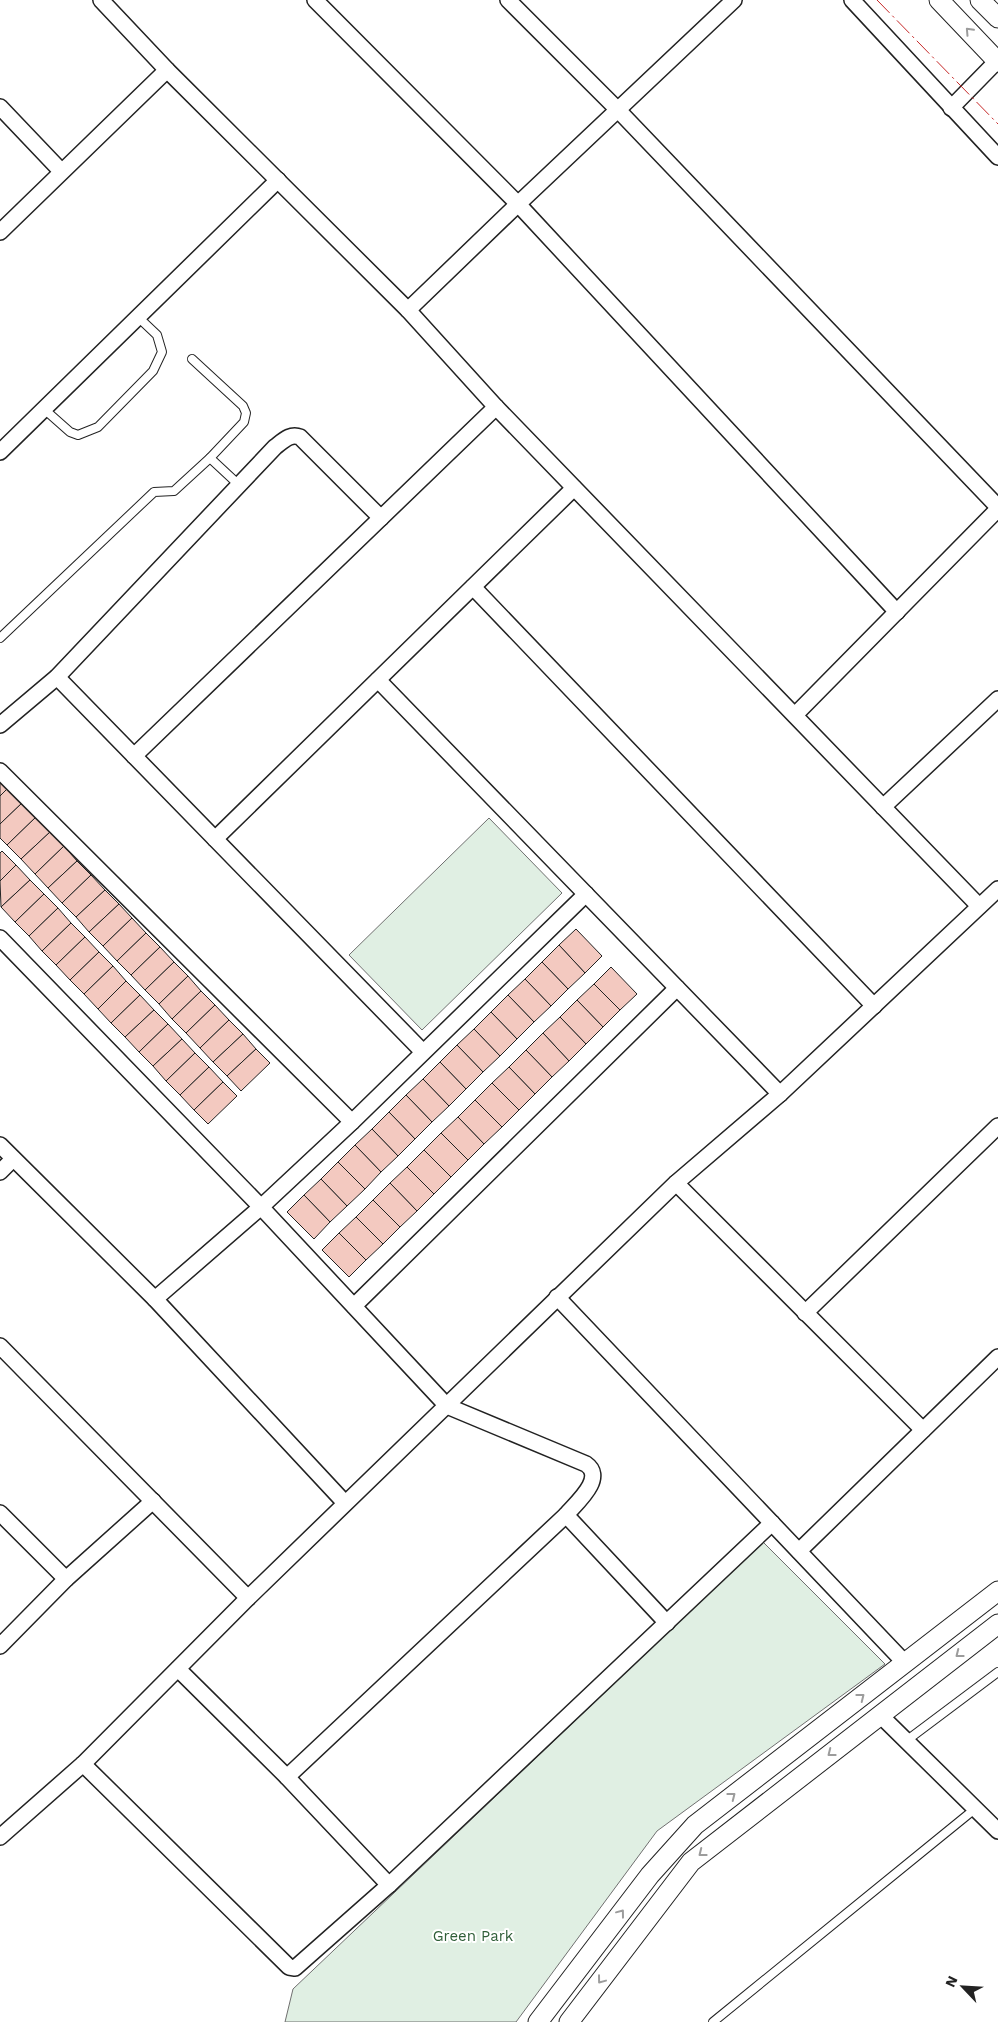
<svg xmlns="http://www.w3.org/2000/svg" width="998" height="2022" font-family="'Work Sans',sans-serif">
<rect width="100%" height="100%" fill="#fff"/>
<!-- green -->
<g fill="#e0efe3" stroke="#6f6f6f">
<polygon points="489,818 562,893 422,1030 349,955"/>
<polygon points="763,1542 885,1664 657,1831 516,2022 285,2022 293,1989"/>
</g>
<!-- building -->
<g fill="#f3c9c0" stroke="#222">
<polygon points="0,780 8,788 0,796"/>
<polygon points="8,788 22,803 0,824 0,796"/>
<polygon points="22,803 36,817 7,845 0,838 0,824"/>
<polygon points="36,817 50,832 21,859 7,845"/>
<polygon points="50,832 64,846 35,874 21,859"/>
<polygon points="64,846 77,861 48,888 35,874"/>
<polygon points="2,851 16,865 0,881 0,853"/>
<polygon points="77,861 91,875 62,903 48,888"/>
<polygon points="16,865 30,880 1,907 0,881"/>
<polygon points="91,875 105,890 76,917 62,903"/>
<polygon points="30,880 44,894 15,922 1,907"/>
<polygon points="105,890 119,904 89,932 76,917"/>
<polygon points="44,894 58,908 29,936 15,922"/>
<polygon points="119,904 132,918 103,946 89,932"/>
<polygon points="58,908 71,923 42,951 29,936"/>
<polygon points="132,918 146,933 117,961 103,946"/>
<polygon points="71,923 85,937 56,965 42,951"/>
<polygon points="576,929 602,956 585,973 559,945"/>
<polygon points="146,933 160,947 131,975 117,961"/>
<polygon points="85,937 99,952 70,980 56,965"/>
<polygon points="559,945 585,973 568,989 542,962"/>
<polygon points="160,947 174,962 145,990 131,975"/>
<polygon points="99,952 113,966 84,994 70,980"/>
<polygon points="174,962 188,976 159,1004 145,990"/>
<polygon points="542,962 568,989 551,1006 525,979"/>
<polygon points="113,966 126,981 98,1009 84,994"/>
<polygon points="611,967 637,994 620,1010 594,984"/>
<polygon points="188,976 201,991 172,1019 159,1004"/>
<polygon points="525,979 551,1006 534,1022 508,995"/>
<polygon points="126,981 140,995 111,1023 98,1009"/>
<polygon points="594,984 620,1010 603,1027 577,1000"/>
<polygon points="201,991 215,1005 186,1033 172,1019"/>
<polygon points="140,995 154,1010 125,1037 111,1023"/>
<polygon points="508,995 534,1022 517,1039 491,1012"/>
<polygon points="577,1000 603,1027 586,1044 560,1017"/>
<polygon points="215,1005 229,1020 200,1048 186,1033"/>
<polygon points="154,1010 168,1024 139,1052 125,1037"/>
<polygon points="491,1012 517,1039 500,1056 474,1029"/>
<polygon points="560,1017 586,1044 569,1061 543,1033"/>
<polygon points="229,1020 243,1034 213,1062 200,1048"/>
<polygon points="168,1024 182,1039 153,1066 139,1052"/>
<polygon points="474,1029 500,1056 483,1072 457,1045"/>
<polygon points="543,1033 569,1061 552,1077 526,1050"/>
<polygon points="243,1034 256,1049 227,1076 213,1062"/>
<polygon points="182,1039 195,1053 166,1081 153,1066"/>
<polygon points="457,1045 483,1072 466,1089 440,1062"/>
<polygon points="256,1049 270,1063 241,1091 227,1076"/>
<polygon points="526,1050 552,1077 535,1094 509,1067"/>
<polygon points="195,1053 209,1067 180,1095 166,1081"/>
<polygon points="440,1062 466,1089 449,1106 423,1079"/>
<polygon points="209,1067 223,1082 194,1110 180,1095"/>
<polygon points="509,1067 535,1094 519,1110 492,1083"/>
<polygon points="423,1079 449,1106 432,1122 406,1095"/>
<polygon points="223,1082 237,1096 208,1124 194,1110"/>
<polygon points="492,1083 519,1110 502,1127 475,1100"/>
<polygon points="406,1095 432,1122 415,1139 389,1112"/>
<polygon points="475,1100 502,1127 484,1144 458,1117"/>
<polygon points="389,1112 415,1139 398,1156 372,1129"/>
<polygon points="458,1117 484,1144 468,1160 441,1133"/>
<polygon points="372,1129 398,1156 381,1172 355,1145"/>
<polygon points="441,1133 468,1160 451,1177 424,1150"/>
<polygon points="355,1145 381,1172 365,1189 338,1162"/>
<polygon points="424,1150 451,1177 434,1194 407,1167"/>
<polygon points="338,1162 365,1189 347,1206 321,1179"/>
<polygon points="407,1167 434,1194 417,1211 390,1183"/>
<polygon points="321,1179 347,1206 330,1222 304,1195"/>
<polygon points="390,1183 417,1211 400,1227 373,1200"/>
<polygon points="304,1195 330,1222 314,1239 287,1212"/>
<polygon points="373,1200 400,1227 383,1244 356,1217"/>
<polygon points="356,1217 383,1244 366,1260 339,1233"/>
<polygon points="339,1233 366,1260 349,1277 322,1250"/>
</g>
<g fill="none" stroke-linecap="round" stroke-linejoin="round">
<defs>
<g id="service">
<polyline points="192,359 243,406 246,413 244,422 210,458"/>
<polyline points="44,409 70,432 78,435 98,427 153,371 162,352 157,335 138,317"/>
<polyline points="0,638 154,492 174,491 210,458 239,485"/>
<polyline points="906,1741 998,1672"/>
<polyline points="713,2022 976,1808"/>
</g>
<g id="minor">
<polyline points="101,0 167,70 408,310 496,407 979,906"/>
<polyline points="315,0 518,204 897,612"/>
<polyline points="508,0 618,110 998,507"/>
<polyline points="852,0 998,157"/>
<polyline points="0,107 61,171"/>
<polyline points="951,108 997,61"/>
<polyline points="0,232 167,70"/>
<polyline points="408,310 518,204 734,0"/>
<polyline points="0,452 278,180"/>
<polyline points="473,587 874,1006"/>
<polyline points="57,677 423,1052"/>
<polyline points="378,680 780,1094"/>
<polyline points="795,715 998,509"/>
<path d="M0,725l57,-48 218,-230c8,-6 15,-14 25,-10l81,81"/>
<polyline points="134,756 496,407"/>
<polyline points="0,771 352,1122"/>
<polyline points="883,807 998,699"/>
<polyline points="215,839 574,488"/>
<path d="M0,938l261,269 186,199 139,58c20,14 -10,39 -20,51l-279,262"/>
<polyline points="0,1145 155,1299 345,1503"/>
<polyline points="0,1172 13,1159"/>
<polyline points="676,1183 923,1430"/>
<polyline points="557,1297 905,1663"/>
<polyline points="155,1299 261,1207 352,1122 586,894"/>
<polyline points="354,1306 677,988"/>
<polyline points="805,1313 998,1126"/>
<polyline points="0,1346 248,1598"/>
<polyline points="0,1513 66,1579"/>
<polyline points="566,1515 667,1623"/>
<polyline points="799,1551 998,1357"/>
<polyline points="0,1646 66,1579 153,1501"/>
<polyline points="178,1669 287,1777 389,1885"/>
<polyline points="880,1715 998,1831"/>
<polyline points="83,1764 289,1967 295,1968 389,1885 772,1523"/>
<polyline points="0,1837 83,1764 248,1598 676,1183 780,1094 998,889"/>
</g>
<g id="tertiary">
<polyline points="939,0 998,62"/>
<polyline points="980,0 998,18"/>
<polyline points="538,2022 650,1875 695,1825 998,1591"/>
<polyline points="569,2022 691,1862 998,1624"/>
</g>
</defs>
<!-- service casing -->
<use href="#service" stroke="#222" stroke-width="10"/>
<!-- minor casing -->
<use href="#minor" stroke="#222" stroke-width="18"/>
<!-- tertiary casing -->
<use href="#tertiary" stroke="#222" stroke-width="21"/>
<!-- service -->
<use href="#service" stroke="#fff" stroke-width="8"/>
<!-- minor -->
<use href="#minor" stroke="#fff" stroke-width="15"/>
<!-- tertiary -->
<use href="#tertiary" stroke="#fff" stroke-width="19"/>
<!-- power -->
<polyline stroke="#c62828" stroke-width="1" stroke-dasharray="18 4 2.5 4" stroke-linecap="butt" points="877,0 998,124"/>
</g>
<!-- one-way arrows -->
<defs><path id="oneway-chevron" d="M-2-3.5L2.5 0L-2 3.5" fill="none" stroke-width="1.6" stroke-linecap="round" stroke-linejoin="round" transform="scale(1.25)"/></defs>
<g stroke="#9c9c9c">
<use href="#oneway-chevron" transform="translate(969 31) rotate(-133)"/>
<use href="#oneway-chevron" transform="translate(959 1654) rotate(142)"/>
<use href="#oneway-chevron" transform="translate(861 1697) rotate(-38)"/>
<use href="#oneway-chevron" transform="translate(831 1753) rotate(142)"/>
<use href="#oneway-chevron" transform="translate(732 1796) rotate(-38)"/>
<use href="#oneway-chevron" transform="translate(702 1853) rotate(142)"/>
<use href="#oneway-chevron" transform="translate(621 1913) rotate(-53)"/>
<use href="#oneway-chevron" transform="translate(601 1980) rotate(127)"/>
</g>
<g text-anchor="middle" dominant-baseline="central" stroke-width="4" stroke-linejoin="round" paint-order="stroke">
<!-- park labels -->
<g font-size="15" fill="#2f5e38" stroke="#fff">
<text x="473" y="1936">Green Park</text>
</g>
</g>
<!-- north arrow -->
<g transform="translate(963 1987) rotate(295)" stroke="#ffffff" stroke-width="4" paint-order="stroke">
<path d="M0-4L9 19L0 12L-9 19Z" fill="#222222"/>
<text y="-8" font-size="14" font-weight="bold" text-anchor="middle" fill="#222222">N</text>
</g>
</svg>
